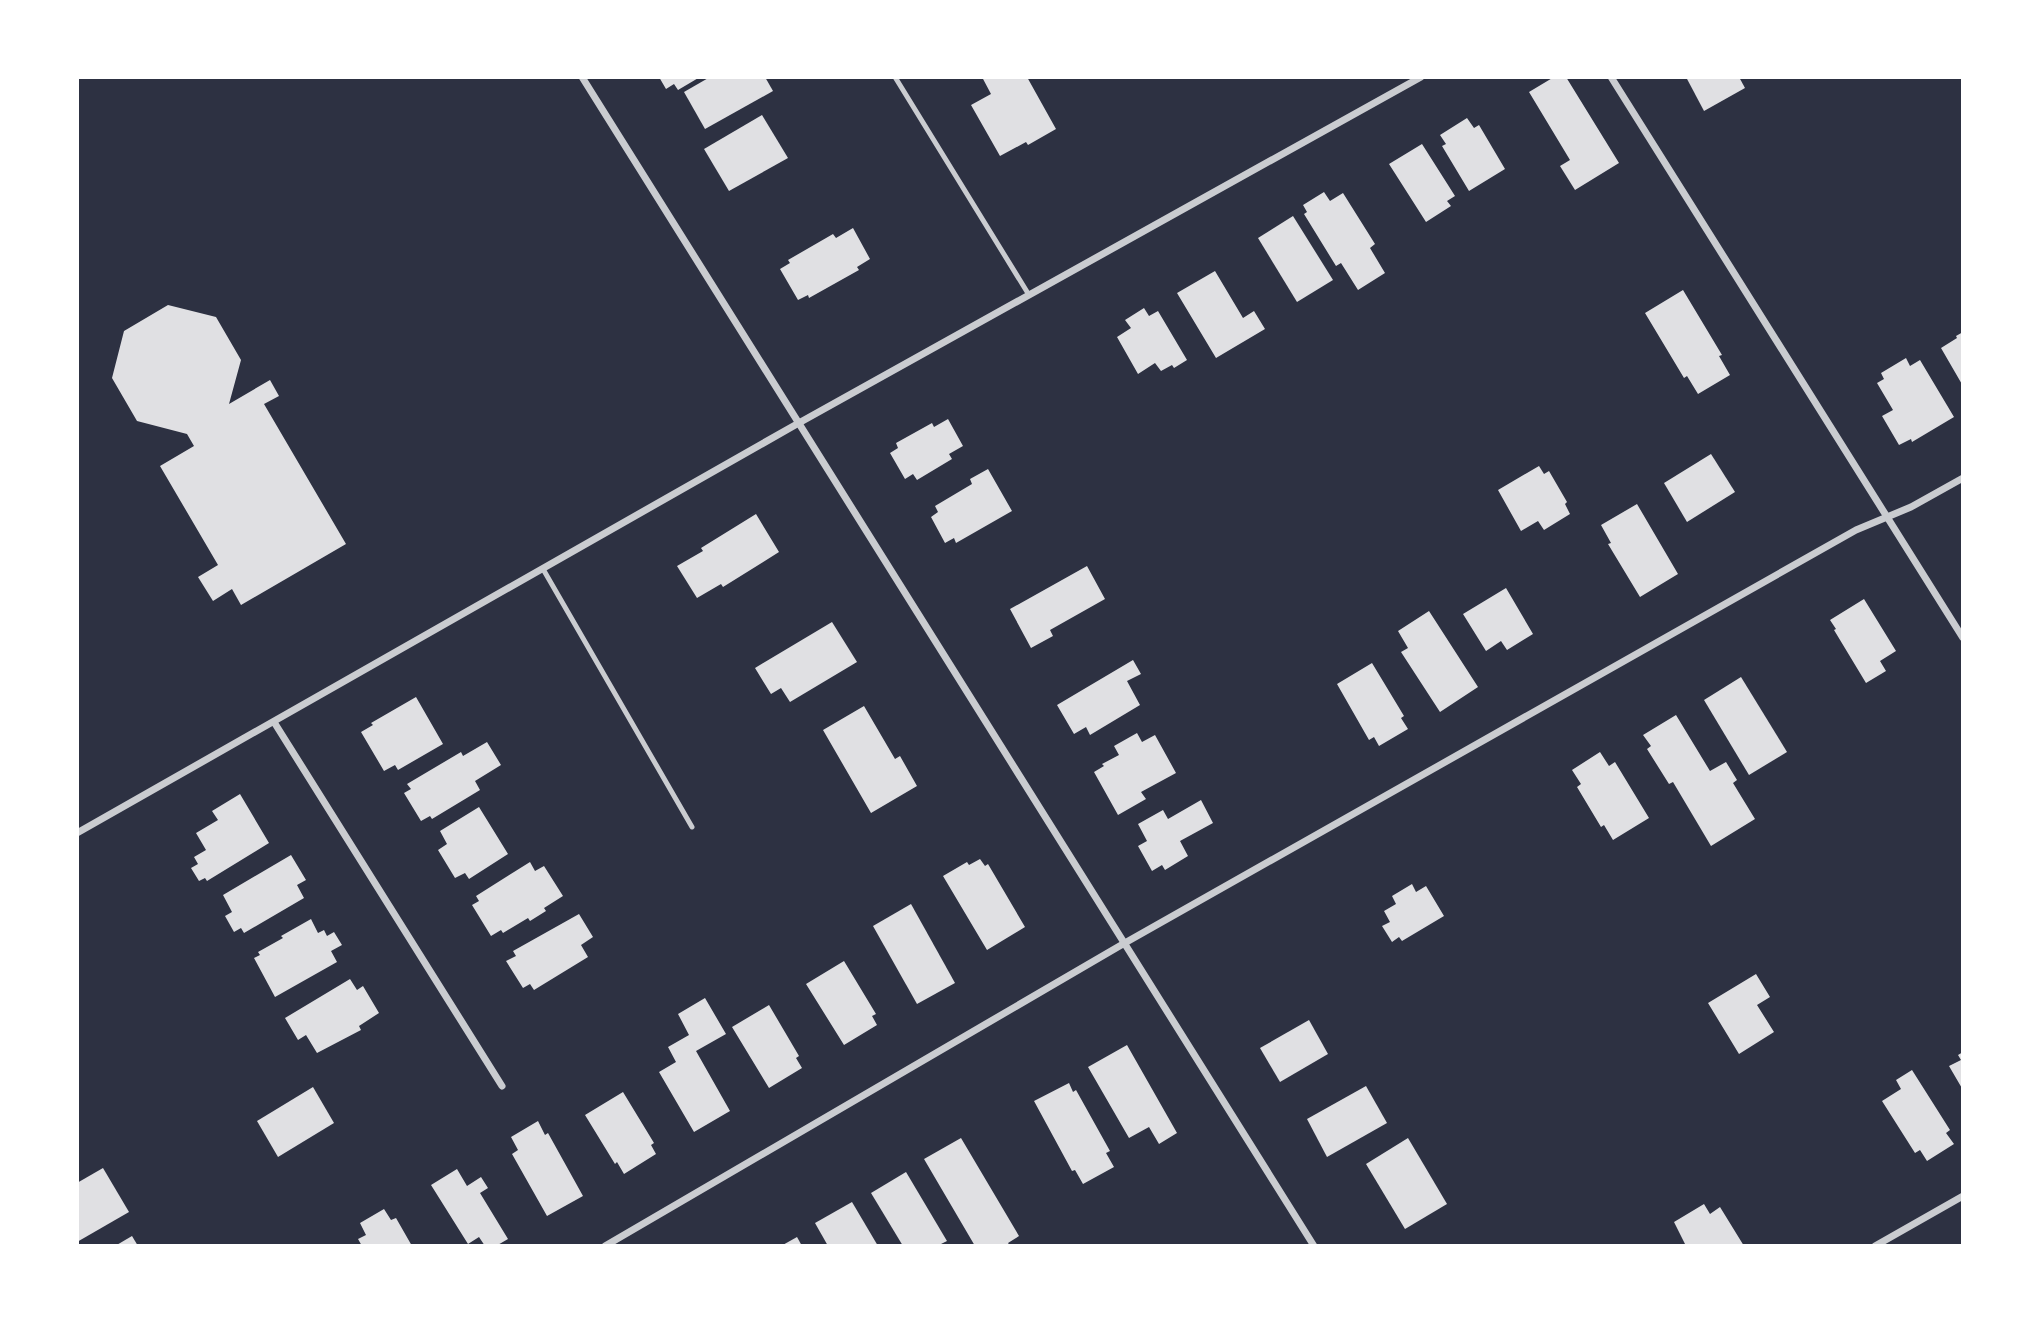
<svg xmlns="http://www.w3.org/2000/svg" width="2040" height="1323" font-family="Roboto,sans-serif">
<rect width="100%" height="100%" fill="#2d3142"/>
<!-- building -->
<g fill="#e0e0e3">
<polygon points="659,77 700,77 678,90 674,84 666,89"/>
<polygon points="710,77 765,77 773,91 705,129 684,92"/>
<polygon points="982,77 1027,77 1056,129 1028,145 1026,142 1000,156 971,105 991,94"/>
<polygon points="1554,77 1566,77 1619,163 1575,190 1560,166 1570,160 1529,92"/>
<polygon points="1686,77 1739,77 1745,88 1704,111"/>
<polygon points="762,115 788,158 729,191 704,149"/>
<polygon points="1467,118 1474,128 1479,125 1505,169 1469,191 1442,146 1446,144 1440,135"/>
<polygon points="1422,144 1455,196 1447,201 1451,206 1426,222 1389,164"/>
<polygon points="1324,192 1330,201 1343,193 1375,244 1370,248 1385,273 1358,290 1341,263 1336,266 1304,214 1307,212 1303,205"/>
<polygon points="1293,216 1333,280 1297,302 1258,238"/>
<polygon points="853,228 870,259 857,267 859,270 809,298 808,295 798,300 780,269 790,263 788,260 833,234 836,238"/>
<polygon points="1215,271 1243,318 1254,311 1265,329 1216,358 1177,293"/>
<polygon points="1683,290 1722,355 1719,356 1730,375 1698,394 1687,376 1684,378 1645,313"/>
<polygon points="168,305 216,317 241,360 229,404 270,380 279,396 264,404 346,544 241,605 232,589 213,601 198,577 218,565 160,466 194,446 187,434 137,421 112,378 124,331"/>
<polygon points="1144,308 1149,316 1158,311 1187,360 1174,368 1172,365 1161,371 1155,363 1138,374 1117,337 1131,328 1125,320"/>
<polygon points="1963,332 1963,386 1941,348 1957,338 1956,336"/>
<polygon points="1906,358 1910,366 1920,360 1954,417 1912,442 1911,439 1899,445 1882,416 1893,410 1877,383 1884,379 1881,373"/>
<polygon points="948,419 963,446 949,454 952,459 917,480 913,474 905,479 890,453 898,448 896,443 932,423 934,427"/>
<polygon points="1711,454 1735,492 1687,522 1664,483"/>
<polygon points="1539,466 1544,474 1549,471 1567,502 1565,504 1570,514 1544,530 1538,521 1521,531 1498,490"/>
<polygon points="988,469 1012,511 956,543 954,538 945,543 931,517 938,512 935,506 972,484 970,479"/>
<polygon points="1637,504 1678,574 1640,597 1608,544 1611,543 1601,525"/>
<polygon points="756,514 779,552 723,587 721,584 697,598 677,566 703,551 701,548"/>
<polygon points="1087,566 1105,599 1050,630 1053,636 1031,648 1010,609"/>
<polygon points="1506,588 1533,634 1507,650 1501,641 1486,651 1463,614"/>
<polygon points="1864,599 1896,651 1880,661 1886,671 1866,683 1834,630 1836,629 1830,620"/>
<polygon points="1429,611 1478,687 1440,712 1401,652 1408,648 1398,631"/>
<polygon points="832,622 857,662 790,702 781,688 771,694 755,668"/>
<polygon points="1133,660 1141,674 1127,681 1140,705 1090,735 1086,727 1074,734 1057,705"/>
<polygon points="1372,663 1404,716 1401,718 1408,729 1379,746 1374,737 1369,740 1337,684"/>
<polygon points="1741,677 1787,752 1749,775 1704,700"/>
<polygon points="416,697 443,744 398,770 395,765 384,771 361,732 373,725 371,723"/>
<polygon points="864,706 895,759 900,756 917,786 871,813 823,730"/>
<polygon points="1676,715 1710,771 1726,762 1737,780 1733,783 1755,819 1711,846 1673,782 1669,784 1647,749 1651,746 1643,735"/>
<polygon points="1137,733 1142,742 1155,735 1176,773 1141,792 1146,799 1118,815 1094,772 1104,766 1102,764 1119,755 1114,746"/>
<polygon points="487,742 501,765 475,781 480,790 432,819 430,816 421,821 404,793 411,789 407,784 461,752 463,756"/>
<polygon points="1600,752 1609,766 1615,762 1649,818 1613,840 1604,825 1601,827 1577,787 1581,784 1572,770"/>
<polygon points="240,794 269,843 207,881 205,878 199,881 191,868 198,864 194,857 206,850 196,833 218,820 212,811"/>
<polygon points="1201,800 1213,823 1180,841 1188,856 1165,870 1162,865 1152,871 1138,846 1147,841 1138,824 1163,810 1168,819"/>
<polygon points="479,807 508,854 469,879 465,873 455,878 438,850 447,844 440,831"/>
<polygon points="291,855 306,880 297,885 304,898 244,933 241,928 234,932 225,916 232,912 223,895"/>
<polygon points="980,859 985,866 988,864 1025,927 987,950 943,876 967,862 969,865"/>
<polygon points="530,862 535,871 544,866 563,896 544,908 546,911 530,921 528,918 503,933 501,930 491,936 472,905 479,901 476,896"/>
<polygon points="1412,884 1416,892 1426,886 1444,916 1402,941 1399,937 1392,942 1382,926 1390,922 1384,911 1396,904 1392,896"/>
<polygon points="911,904 955,983 917,1004 873,926"/>
<polygon points="579,914 593,937 581,945 588,957 534,990 530,984 523,988 506,961 516,956 513,951"/>
<polygon points="311,919 318,933 324,930 327,936 334,932 342,945 331,951 337,962 275,997 254,958 260,955 258,952 283,938 281,936"/>
<polygon points="844,961 876,1014 872,1016 877,1025 844,1045 806,984"/>
<polygon points="1756,974 1770,997 1757,1005 1774,1032 1739,1054 1708,1003"/>
<polygon points="350,979 357,990 363,986 379,1013 359,1026 361,1030 317,1053 306,1035 298,1040 285,1018"/>
<polygon points="705,998 726,1034 696,1051 730,1111 694,1132 659,1072 676,1062 668,1047 689,1035 678,1014"/>
<polygon points="769,1005 799,1056 796,1058 802,1068 769,1088 732,1027"/>
<polygon points="1309,1020 1328,1054 1280,1082 1260,1048"/>
<polygon points="1127,1045 1177,1133 1159,1144 1149,1127 1129,1138 1088,1067"/>
<polygon points="1963,1052 1963,1090 1949,1066 1961,1060 1958,1055"/>
<polygon points="1912,1070 1950,1130 1946,1133 1954,1144 1927,1161 1920,1150 1915,1153 1882,1101 1901,1089 1896,1080"/>
<polygon points="1069,1083 1073,1092 1076,1090 1110,1151 1106,1153 1114,1167 1083,1184 1075,1170 1072,1171 1034,1101"/>
<polygon points="1366,1086 1387,1123 1327,1157 1307,1119"/>
<polygon points="313,1087 334,1123 278,1157 257,1121"/>
<polygon points="623,1092 654,1143 651,1145 656,1154 624,1174 617,1162 615,1164 585,1115"/>
<polygon points="538,1121 545,1135 548,1133 583,1196 547,1216 512,1154 518,1150 511,1137"/>
<polygon points="961,1138 1019,1236 1008,1243 1010,1246 975,1246 924,1159"/>
<polygon points="1408,1138 1447,1204 1405,1229 1366,1164"/>
<polygon points="103,1168 129,1212 77,1242 77,1183"/>
<polygon points="457,1169 467,1186 481,1177 488,1188 480,1193 508,1239 496,1246 485,1246 479,1237 468,1244 431,1185"/>
<polygon points="906,1172 947,1241 937,1246 903,1246 871,1193"/>
<polygon points="852,1202 878,1246 828,1246 815,1223"/>
<polygon points="1704,1204 1710,1214 1720,1207 1744,1246 1686,1246 1674,1222"/>
<polygon points="384,1209 391,1220 396,1218 412,1246 362,1246 358,1239 366,1235 360,1223"/>
<polygon points="132,1236 138,1246 115,1246"/>
<polygon points="797,1237 802,1246 781,1246"/>
</g>
<g fill="none" stroke-linecap="round" stroke-linejoin="round">
<!-- service -->
<g stroke="#caccd0" stroke-width="5">
<polyline points="895,77 1029,295"/>
<polyline points="543,569 692,827"/>
</g>
<!-- minor -->
<g stroke="#caccd0" stroke-width="7">
<polyline points="582,77 1314,1246"/>
<polyline points="1611,77 1963,638"/>
<polyline points="274,722 502,1086"/>
<polyline points="77,833 797,424 1421,77"/>
<polyline points="605,1246 1123,944 1856,530 1911,507 1963,478"/>
<polyline points="1875,1246 1963,1196"/>
</g>
</g>
<!-- border -->
<rect width="2040" height="1323" fill="none" stroke="#ffffff" stroke-width="158"/>
</svg>
